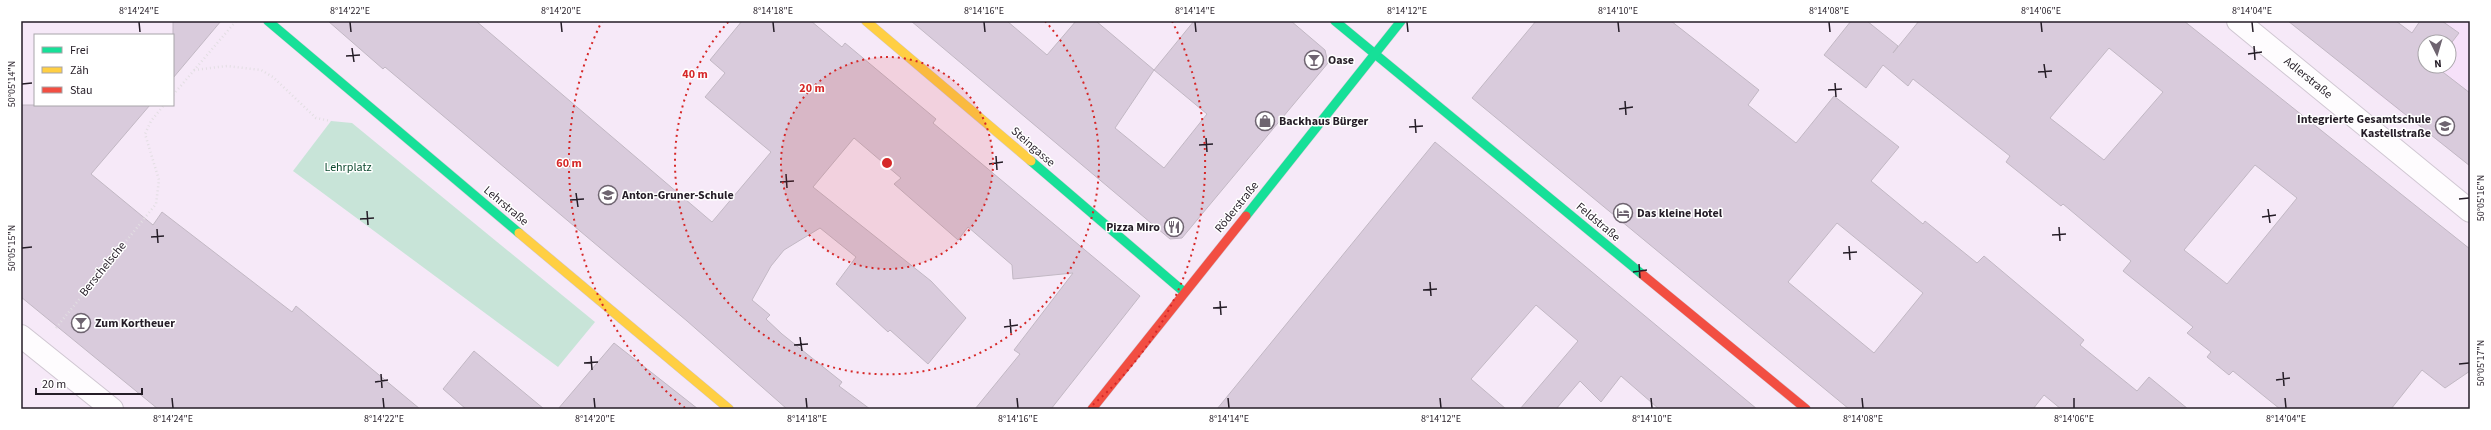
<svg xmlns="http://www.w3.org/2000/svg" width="2491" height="430" font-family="'Source Sans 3',sans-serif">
<rect width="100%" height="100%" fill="#f6e9f8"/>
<!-- built -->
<path fill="#f6e1f9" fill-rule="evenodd" d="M2420,21h50v145l-101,-79zM2425,42h24v24h-24z"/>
<!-- green -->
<polygon fill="#c8e4d8" points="331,121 352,123 595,322 558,367 293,171"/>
<!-- building -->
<g fill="#d9cbdc" stroke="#c2b8c4" fill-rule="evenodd">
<polygon points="173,21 221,21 173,78"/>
<polygon points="328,21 476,21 712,222 771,152 705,97 725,73 710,60 742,21 811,21 842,47 845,43 936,119 933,123 1140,296 1051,409 975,409 1020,354 1014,350 1073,273 1013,279 1012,265 968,227 958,240 894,184 901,178 854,138 813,187 931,281 966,318 928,364 890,330 888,332 836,284 856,257 820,228 784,250 771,266 752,300 770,315 766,319 782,334 842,382 839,386 870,409 787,409 687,321 385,67 383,69"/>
<path d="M911,21h96l40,34 29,-34h20l58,49 40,-49h97l34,29 3,13 -146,175 -12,1zM1154,70l53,44 -43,54 -49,-40z"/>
<path d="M1536,21h135l88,69 -11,15 48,38 38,-47 65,51 -28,34 52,43 2,-3 52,42 7,-7 100,84 -4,5 57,46 12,-14 39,32h-127l-17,-14 -11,14h-184l-377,-311zM1837,223l86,70 -49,60 -86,-71z"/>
<path d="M1851,21h16l31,25 -5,7 26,-32h265l286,228v122l-25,17 -23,-18 -31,39h-111l-47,-38 -4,4 -22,-18 4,-5 -24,-19 6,-6 -70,-56 8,-10 -68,-57 -2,2 -55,-44 4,-6 -97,-77 -5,7 -25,-21 -17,23 -42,-33zM2109,48l54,44 -59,68 -54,-42zM2255,165l42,33 -70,86 -43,-34z"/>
<polygon points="2288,21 2396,21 2412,33 2420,21 2442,21 2459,33 2449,46 2449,42 2425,42 2425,66 2435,66 2470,93 2470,166"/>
<polygon points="21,105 150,105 91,174 153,225 162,212 292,312 296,306 420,409 158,409 21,297"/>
<polygon points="1435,142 1503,198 1757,409 1659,409 1621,376 1601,402 1580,381 1556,409 1520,409 1578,341 1536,305 1471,379 1506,409 1217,409"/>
<polygon points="614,343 698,409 558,409"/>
<polygon points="474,351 544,409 466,409 443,389"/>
</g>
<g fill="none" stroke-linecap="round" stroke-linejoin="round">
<defs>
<g id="street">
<polyline points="2238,21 2470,211"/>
<polyline points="21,336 112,409"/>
</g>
<g id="fast">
<polyline points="268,21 519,233"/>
<polyline points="1335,21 1643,275"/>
<polyline points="1031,161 1184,292"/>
<polyline points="1246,216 1401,21"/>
</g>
<g id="slow">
<polyline points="866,21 1031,161"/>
<polyline points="519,233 729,409"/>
</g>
<g id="jam">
<polyline points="1643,275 1806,409"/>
<polyline points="1092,409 1246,216"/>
</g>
</defs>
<!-- street casing -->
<use href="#street" stroke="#d0c7d2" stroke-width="24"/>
<!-- fast casing -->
<use href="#fast" stroke="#d0c7d2" stroke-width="10"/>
<!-- slow casing -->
<use href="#slow" stroke="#d0c7d2" stroke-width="10"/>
<!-- jam casing -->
<use href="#jam" stroke="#d0c7d2" stroke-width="10"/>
<!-- path -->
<g stroke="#e2dee2" stroke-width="2.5" stroke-dasharray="1 3" stroke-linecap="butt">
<polyline points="194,70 227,66 261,70 273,77 316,118 331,121"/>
<polyline points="173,95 236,21"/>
<polyline points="56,328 156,204 159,180 145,134 151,121 164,105"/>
</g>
<!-- street -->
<use href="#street" stroke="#fefcfe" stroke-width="22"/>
<!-- fast -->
<use href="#fast" stroke="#16e098" stroke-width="9"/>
<!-- slow -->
<use href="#slow" stroke="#ffcf43" stroke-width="9"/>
<!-- jam -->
<use href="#jam" stroke="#f24e42" stroke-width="9"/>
</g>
<!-- ticks -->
<path fill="none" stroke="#251d27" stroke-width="1.5" d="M139,22l1,10M350,22l1,10M561,22l1,10M773,22l1,10M984,22l1,10M1195,22l1,10M1407,22l1,10M1618,22l1,10M1829,22l1,10M2041,22l1,10M2252,22l1,10M2254,46l1,14M352,48l2,14M2248,54l14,-2M346,56l14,-1M2044,64l2,14M2038,72l14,-1M1835,83l1,14M22,84l10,-1M1828,90l14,-1M1625,101l1,14M1619,109l14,-2M1415,119l1,14M1409,127l14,-1M1206,138l1,14M1199,145l14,-1M996,156l1,14M989,164l14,-2M786,174l1,14M780,182l14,-1M576,193l2,14M2459,199l10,-1M570,200l14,-1M2268,209l2,14M367,211l1,14M2262,217l14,-2M360,219l14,-1M2059,227l1,14M157,229l1,14M2052,235l14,-1M151,237l13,-1M1849,246l1,14M22,248l10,-1M1843,253l14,-1M1639,264l1,14M1633,272l14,-2M1430,282l1,14M1423,290l14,-1M1220,301l1,14M1213,308l14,-1M1010,319l1,14M1004,327l14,-2M800,337l2,14M794,345l14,-1M591,356l1,14M584,363l14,-1M2459,364l10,-1M2283,372l1,14M381,374l1,14M2276,380l14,-2M375,382l13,-2M172,398l1,10M383,398l1,10M594,398l1,10M806,398l1,10M1017,398l1,10M1228,398l1,10M1440,398l1,10M1651,398l1,10M1862,398l1,10M2074,398v10M2285,398l1,10"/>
<!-- distance rings -->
<circle cx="887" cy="163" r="106" fill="#d62828" fill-opacity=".12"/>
<g fill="none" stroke="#d62828" stroke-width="2" stroke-dasharray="2 4">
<circle cx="887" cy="163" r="106"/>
<path d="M1045 21A212 212 0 1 1 729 21"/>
<path d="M685 408A318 318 0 0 1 602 21M1172 21A318 318 0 0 1 1089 408"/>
</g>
<!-- icons -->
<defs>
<symbol id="bar-ring" viewBox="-11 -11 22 22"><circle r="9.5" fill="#fff" stroke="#6e6470" stroke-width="1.5"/><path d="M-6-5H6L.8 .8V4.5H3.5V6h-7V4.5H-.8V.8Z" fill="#6e6470"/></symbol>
<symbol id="shop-ring" viewBox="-11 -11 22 22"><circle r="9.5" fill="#fff" stroke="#6e6470" stroke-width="1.5"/><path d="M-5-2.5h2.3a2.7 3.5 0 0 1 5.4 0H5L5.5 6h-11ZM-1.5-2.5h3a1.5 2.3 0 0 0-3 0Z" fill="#6e6470"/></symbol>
<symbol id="school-ring" viewBox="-11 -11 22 22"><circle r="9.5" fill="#fff" stroke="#6e6470" stroke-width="1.5"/><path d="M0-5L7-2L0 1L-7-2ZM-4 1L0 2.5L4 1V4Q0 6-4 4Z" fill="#6e6470"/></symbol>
<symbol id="hotel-ring" viewBox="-11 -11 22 22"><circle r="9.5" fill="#fff" stroke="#6e6470" stroke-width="1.5"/><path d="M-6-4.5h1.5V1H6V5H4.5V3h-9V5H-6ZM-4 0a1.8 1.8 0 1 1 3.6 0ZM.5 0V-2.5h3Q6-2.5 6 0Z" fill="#6e6470"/></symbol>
<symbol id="restaurant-ring" viewBox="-11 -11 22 22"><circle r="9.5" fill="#fff" stroke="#6e6470" stroke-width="1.5"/><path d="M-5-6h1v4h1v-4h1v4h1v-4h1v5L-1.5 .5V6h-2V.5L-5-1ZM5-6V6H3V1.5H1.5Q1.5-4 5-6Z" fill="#6e6470"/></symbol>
</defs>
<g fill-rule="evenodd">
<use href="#bar-ring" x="1303" y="49" width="22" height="22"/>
<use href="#shop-ring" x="1254" y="110" width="22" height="22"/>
<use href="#school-ring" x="2434" y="115" width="22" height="22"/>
<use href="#school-ring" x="597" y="184" width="22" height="22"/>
<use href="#hotel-ring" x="1612" y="202" width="22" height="22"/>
<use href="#restaurant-ring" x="1163" y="216" width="22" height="22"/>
<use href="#bar-ring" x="70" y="312" width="22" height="22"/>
</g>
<g text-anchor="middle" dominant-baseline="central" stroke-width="3" stroke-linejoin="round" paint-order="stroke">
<!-- poi labels -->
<g font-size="12" font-weight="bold" fill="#251d27" stroke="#fff" text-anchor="start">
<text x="1328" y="60">Oase</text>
<text x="2431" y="119" text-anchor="end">Integrierte Gesamtschule<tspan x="2431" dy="14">Kastellstraße</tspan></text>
<text x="1279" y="121">Backhaus Bürger</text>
<text x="622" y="195">Anton-Gruner-Schule</text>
<text x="1637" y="213">Das kleine Hotel</text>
<text x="1160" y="227" text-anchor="end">Pizza Miro</text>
<text x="95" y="323">Zum Kortheuer</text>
</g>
<!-- street labels -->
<g font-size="12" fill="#251d27" stroke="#fff">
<text transform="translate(2308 78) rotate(39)">Adlerstraße</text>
<text transform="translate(1033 147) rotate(41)">Steingasse</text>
<text transform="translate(506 206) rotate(40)">Lehrstraße</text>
<text transform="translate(1237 207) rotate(-51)">Röderstraße</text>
<text transform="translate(1598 222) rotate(40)">Feldstraße</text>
<text transform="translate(103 269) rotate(-51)">Berschelsche</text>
</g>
<!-- park labels -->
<g font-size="12" fill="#0d4a2f" stroke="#fff">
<text x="348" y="167">Lehrplatz</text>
</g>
</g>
<circle cx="887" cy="163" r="6" fill="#d62828" stroke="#fff" stroke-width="2"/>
<g font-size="12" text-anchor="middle" font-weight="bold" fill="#d62828" stroke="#fff" stroke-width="3" stroke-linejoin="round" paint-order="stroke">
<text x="695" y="78">40 m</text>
<text x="812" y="92">20 m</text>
<text x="569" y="167">60 m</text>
</g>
<!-- border -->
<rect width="2491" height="430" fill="none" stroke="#ffffff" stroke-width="44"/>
<!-- legend -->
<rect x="34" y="34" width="140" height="72" fill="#ffffff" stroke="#a8a5a9"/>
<rect x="42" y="47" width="20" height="6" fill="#16e098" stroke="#a8a5a9"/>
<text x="70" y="54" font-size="12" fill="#251d27">Frei</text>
<rect x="42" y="67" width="20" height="6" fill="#ffcf43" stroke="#a8a5a9"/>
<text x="70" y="74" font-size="12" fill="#251d27">Zäh</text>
<rect x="42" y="87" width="20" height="6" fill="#f24e42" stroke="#a8a5a9"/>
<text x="70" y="94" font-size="12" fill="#251d27">Stau</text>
<!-- north arrow -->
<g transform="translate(2437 54) rotate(175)"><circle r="19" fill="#ffffff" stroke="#a8a5a9"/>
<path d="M0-3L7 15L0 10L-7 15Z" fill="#6e6470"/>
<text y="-6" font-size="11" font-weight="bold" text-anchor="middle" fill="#251d27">N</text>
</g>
<!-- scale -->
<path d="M36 388v6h106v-6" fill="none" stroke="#251d27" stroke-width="2"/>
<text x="42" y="388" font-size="12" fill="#251d27" stroke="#ffffff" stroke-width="3" paint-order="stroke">20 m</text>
<rect x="22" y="22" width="2447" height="386" fill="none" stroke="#251d27" stroke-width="1.5"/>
<g font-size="10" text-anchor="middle" fill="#251d27">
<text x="139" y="14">8°14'24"E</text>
<text x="350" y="14">8°14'22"E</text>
<text x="561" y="14">8°14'20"E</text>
<text x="773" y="14">8°14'18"E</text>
<text x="984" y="14">8°14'16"E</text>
<text x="1195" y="14">8°14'14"E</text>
<text x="1407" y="14">8°14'12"E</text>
<text x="1618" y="14">8°14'10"E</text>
<text x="1829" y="14">8°14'08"E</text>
<text x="2041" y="14">8°14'06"E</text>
<text x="2252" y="14">8°14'04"E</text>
<text transform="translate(11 84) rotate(-90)" y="4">50°05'14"N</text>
<text transform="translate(2480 198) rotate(-90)" y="4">50°05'16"N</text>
<text transform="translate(11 248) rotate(-90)" y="4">50°05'15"N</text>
<text transform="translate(2480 363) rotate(-90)" y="4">50°05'17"N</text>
<text x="173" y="422">8°14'24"E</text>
<text x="384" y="422">8°14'22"E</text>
<text x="595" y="422">8°14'20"E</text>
<text x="807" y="422">8°14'18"E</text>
<text x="1018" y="422">8°14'16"E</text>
<text x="1229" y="422">8°14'14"E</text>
<text x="1441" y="422">8°14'12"E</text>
<text x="1652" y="422">8°14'10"E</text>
<text x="1863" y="422">8°14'08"E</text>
<text x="2074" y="422">8°14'06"E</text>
<text x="2286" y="422">8°14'04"E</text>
</g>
</svg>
